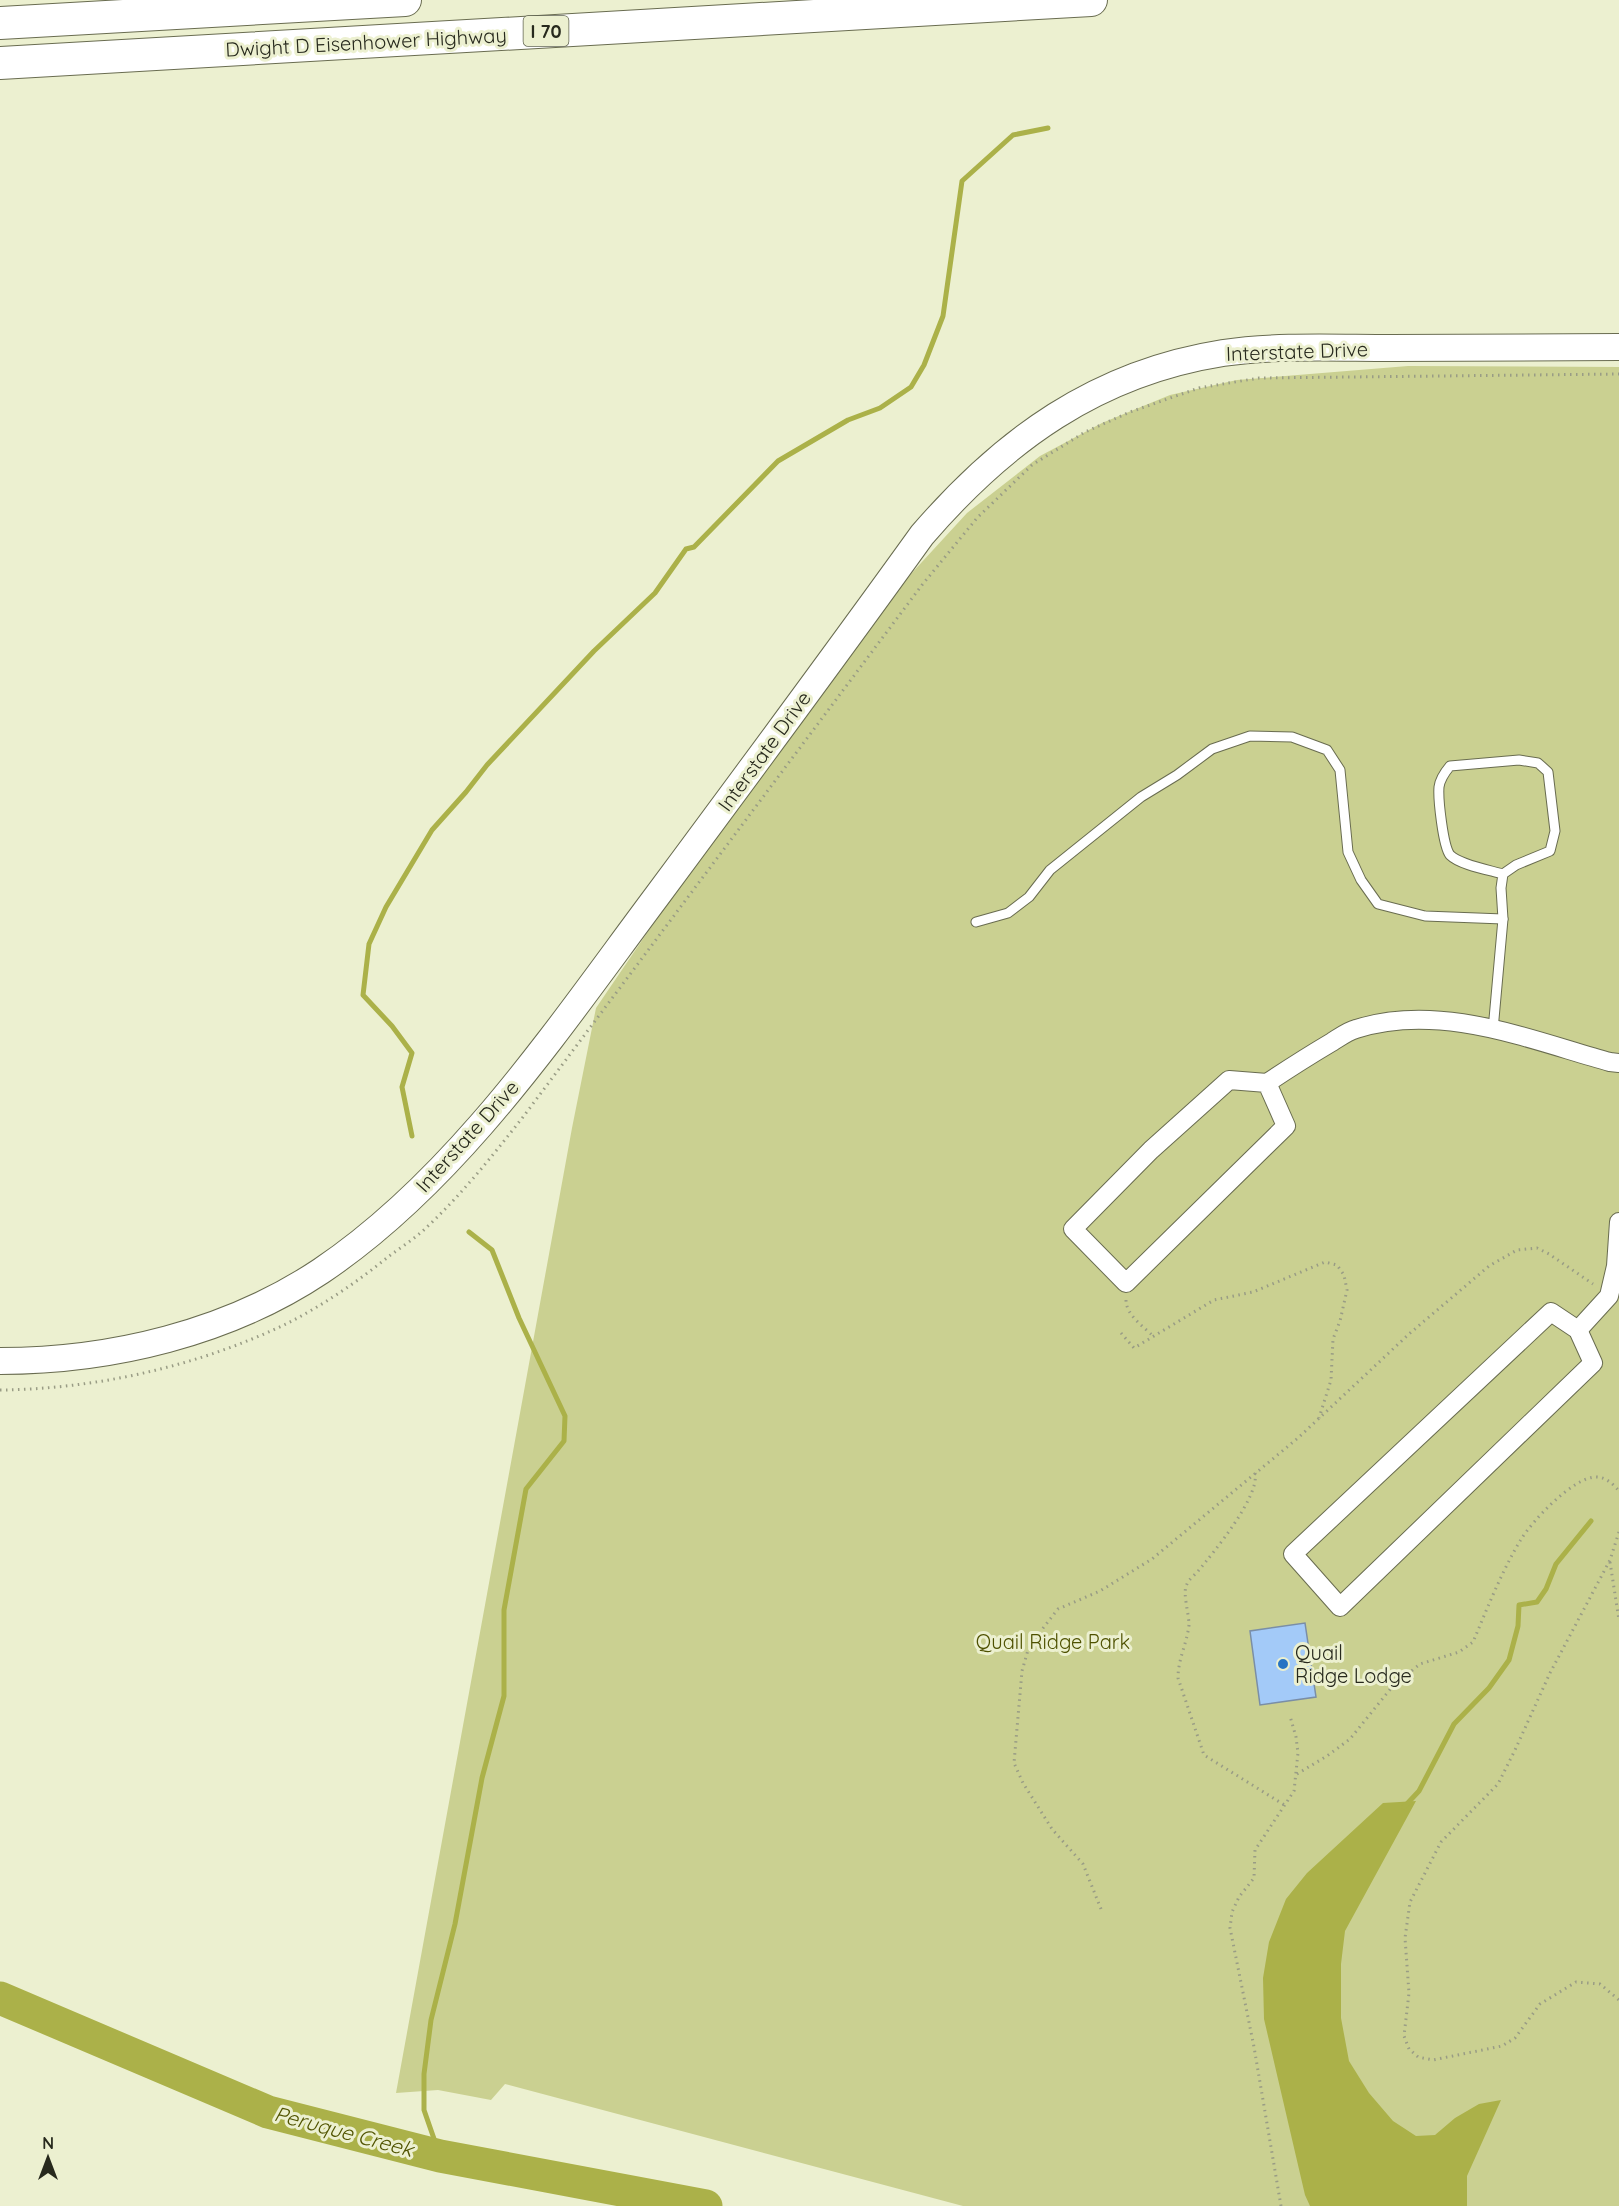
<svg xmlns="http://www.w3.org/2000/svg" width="1619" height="2206" font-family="Quicksand,sans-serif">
<rect width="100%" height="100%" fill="#ecf0d0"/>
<!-- green -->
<polygon fill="#cad091" points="1408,366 1619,367 1619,2206 963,2206 505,2084 491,2100 438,2090 396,2093 572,1128 596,1008 664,908 887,600 967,513 1040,456 1102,423 1170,395 1237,380"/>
<!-- water -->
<polygon fill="#abb149" points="1416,1801 1345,1931 1341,1964 1341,2018 1349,2061 1369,2093 1393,2121 1416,2136 1435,2135 1455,2118 1479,2104 1501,2100 1467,2176 1467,2206 1310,2206 1305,2195 1264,2019 1263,1978 1269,1942 1286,1899 1307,1873 1383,1803"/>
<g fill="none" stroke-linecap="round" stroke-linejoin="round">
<!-- stream -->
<g stroke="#abb149" stroke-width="5">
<polyline points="412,1136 402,1087 412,1053 392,1026 363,995 369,944 386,907 432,830 466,792 487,765 594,651 655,593 686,549 694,547 778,461 848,420 880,408 911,387 924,365 943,316 962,181 1013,135 1048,128"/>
<polyline points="1404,1807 1419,1791 1454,1724 1489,1688 1509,1660 1518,1626 1519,1605 1537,1602 1546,1589 1556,1564 1591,1521"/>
<polyline points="440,2156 424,2110 424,2074 431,2020 455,1924 482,1778 504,1696 504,1610 526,1489 564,1441 565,1416 519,1318 492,1250 469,1232"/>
</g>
<!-- river -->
<polyline stroke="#abb149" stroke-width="33" points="0,1998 268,2112 440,2156 706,2206"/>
</g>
<!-- building -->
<polygon fill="#a3caf8" stroke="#7a8ea6" stroke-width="1.5" points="1305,1623 1316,1697 1260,1705 1250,1631"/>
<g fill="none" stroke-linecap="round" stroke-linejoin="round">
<defs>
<g id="service">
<polyline points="976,922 1008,913 1029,897 1050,870 1141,797 1177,775 1212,749 1250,736 1292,737 1327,750 1340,770 1348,852 1361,880 1378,904 1425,916 1503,919"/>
<path d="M1493,1030l10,-111 -2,-31 2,-14 13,-9 34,-14 5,-20 -7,-59 -10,-9 -19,-3 -69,6c-5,6 -10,13 -11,21 -1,12 4,59 11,68 10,10 39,15 53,19"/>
</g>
<g id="minor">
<polygon points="1229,1080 1267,1083 1286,1126 1126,1283 1073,1229 1151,1150"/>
<path d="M1267,1083c21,-14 43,-28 65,-41 8,-5 16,-11 24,-13 84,-27 174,11 254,33l9,1"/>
<polygon points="1551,1312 1578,1330 1593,1363 1340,1607 1293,1554"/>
<polyline points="1578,1330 1609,1296 1616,1266 1619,1222"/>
</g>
<path id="secondary" d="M0,1361c111,0 228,-28 321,-90 137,-92 238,-244 336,-375 89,-120 178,-240 265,-361 82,-95 174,-162 301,-182 55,-8 113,-5 168,-5 76,-1 152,-1 228,-1"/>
<g id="motorway">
<polyline points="0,23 405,0"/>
<polyline points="0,63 1091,0"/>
</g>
</defs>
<!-- service casing -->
<use href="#service" stroke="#696c50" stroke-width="11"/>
<!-- minor casing -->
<use href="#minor" stroke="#696c50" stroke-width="20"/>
<!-- secondary casing -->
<use href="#secondary" stroke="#696c50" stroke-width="28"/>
<!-- motorway casing -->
<use href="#motorway" stroke="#696c50" stroke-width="34"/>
<!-- path -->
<g stroke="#999c85" stroke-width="3" stroke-dasharray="1.5 4.5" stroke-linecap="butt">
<path d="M1126,1300c0,15 18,27 27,36"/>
<polyline points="1121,1333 1134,1348 1214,1300 1253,1292 1325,1262 1337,1265 1344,1275 1347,1290 1340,1321 1333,1339 1331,1380 1319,1418"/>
<path d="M0,1390c97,-1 198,-24 286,-66 36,-18 71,-42 102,-67 13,-10 28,-19 40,-31 35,-33 65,-71 95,-109l399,-532 55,-67 55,-53 53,-33 45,-20 69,-24 60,-10 360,-4"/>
<path d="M1255,1473c5,23 -41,79 -56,97 -4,5 -10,9 -12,14 -5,8 2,29 2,41 -2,18 -11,34 -11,53l26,77 82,51"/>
<polyline points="1619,1532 1610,1560 1550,1673 1515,1750 1498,1784 1441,1842 1410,1902 1405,1938 1409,1993 1404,2036 1409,2049 1418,2057 1433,2060 1502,2046 1515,2038 1540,2004 1576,1982 1600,1984 1619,2000"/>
<polyline points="1610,1562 1619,1620"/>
<path d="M1297,1774l30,-18 23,-17 42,-52 28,-23 39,-12 14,-10c14,-33 28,-69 47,-101 11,-19 53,-64 76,-64 10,0 17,7 23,14"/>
<polyline points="1101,1909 1083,1864 1052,1829 1023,1783 1014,1763 1022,1671 1028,1650 1040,1632 1058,1609 1100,1591 1152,1559 1298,1438 1409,1334 1489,1266 1517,1250 1537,1248 1549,1254 1593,1284"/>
<polyline points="1281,2206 1254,2047 1230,1928 1232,1912 1239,1897 1254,1878 1255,1850 1294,1791 1298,1753 1296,1737 1290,1716"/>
</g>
<!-- service -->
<use href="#service" stroke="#fff" stroke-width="9"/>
<!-- minor -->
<use href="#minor" stroke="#fff" stroke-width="18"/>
<!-- secondary -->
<use href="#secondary" stroke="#fff" stroke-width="26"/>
<!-- motorway -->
<use href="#motorway" stroke="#fff" stroke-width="32"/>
</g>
<!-- markers -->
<circle fill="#2774c3" stroke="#ecf0d0" stroke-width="2" cx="1283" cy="1664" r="6"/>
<g text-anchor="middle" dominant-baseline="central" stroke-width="6" stroke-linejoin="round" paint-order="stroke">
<!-- shield labels -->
<rect fill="#ecf0d0" stroke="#626553" stroke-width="1.5" x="523.5" y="16" width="45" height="30" rx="4.5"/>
<g font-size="18" font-weight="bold" fill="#27291d">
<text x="546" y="31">I 70</text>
</g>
<!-- street labels -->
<g font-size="20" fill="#27291d" stroke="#ecf0d0">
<text transform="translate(366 42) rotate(-3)">Dwight D Eisenhower Highway</text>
<text transform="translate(1297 351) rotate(-2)">Interstate Drive</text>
<text transform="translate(764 751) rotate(-54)">Interstate Drive</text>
<text transform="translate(467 1136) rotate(-48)">Interstate Drive</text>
</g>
<!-- park labels -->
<g font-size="20" fill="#4e5100" stroke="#ecf0d0">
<text x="1053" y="1641">Quail Ridge Park</text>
</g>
<!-- poi labels -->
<g font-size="20" fill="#27291d" stroke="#ecf0d0" text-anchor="start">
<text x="1295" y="1652">Quail<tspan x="1295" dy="23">Ridge Lodge</tspan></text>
</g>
<!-- water labels -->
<g font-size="21" font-style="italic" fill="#515401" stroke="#ecf0d0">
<text transform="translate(344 2131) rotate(15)">Peruque Creek</text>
</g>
</g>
<!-- north arrow -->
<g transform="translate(48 2158)" stroke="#ecf0d0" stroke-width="4.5" paint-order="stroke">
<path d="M0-4.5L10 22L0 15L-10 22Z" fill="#27291d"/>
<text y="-9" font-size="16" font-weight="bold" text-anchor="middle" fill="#27291d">N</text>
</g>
</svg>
